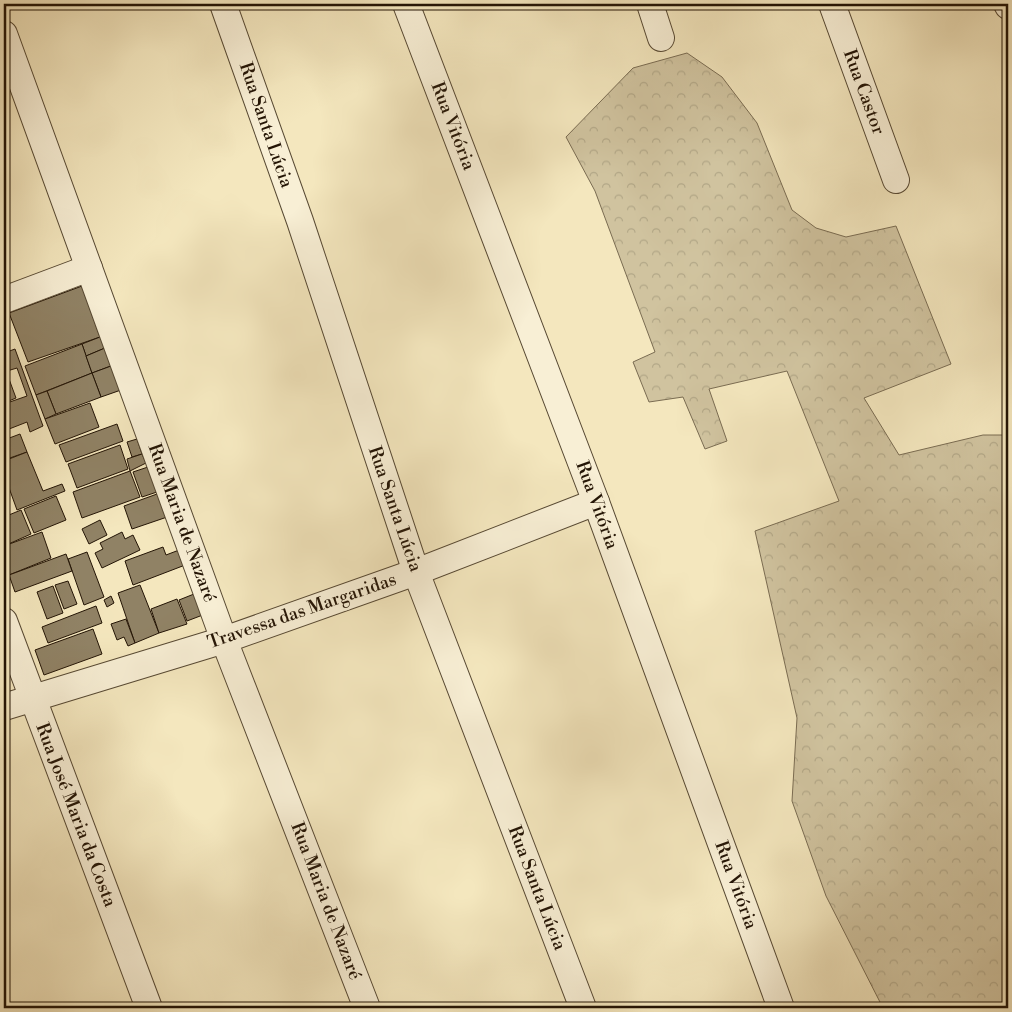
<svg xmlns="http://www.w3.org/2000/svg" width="1012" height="1012" font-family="'Libre Bodoni',serif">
<defs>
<pattern id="forest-crowns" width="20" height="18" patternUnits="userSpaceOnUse" patternTransform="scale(1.25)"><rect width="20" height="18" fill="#d0c39f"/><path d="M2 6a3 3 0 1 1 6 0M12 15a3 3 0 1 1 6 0" fill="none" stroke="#b2a787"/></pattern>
</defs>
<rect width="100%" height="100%" fill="#f4e7be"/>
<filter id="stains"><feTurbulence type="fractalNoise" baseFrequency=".004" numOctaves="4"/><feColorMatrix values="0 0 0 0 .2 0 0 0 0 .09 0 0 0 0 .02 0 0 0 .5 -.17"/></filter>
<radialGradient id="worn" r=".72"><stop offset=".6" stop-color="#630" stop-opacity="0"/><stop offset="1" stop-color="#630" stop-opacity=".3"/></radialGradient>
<!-- forest -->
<polygon fill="url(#forest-crowns)" stroke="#7a6c52" points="687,53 722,77 757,123 792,210 816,228 846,237 896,226 951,364 864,398 899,455 983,435 1008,435 1008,1008 883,1008 826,896 792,801 797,718 755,531 839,501 787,371 709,389 727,441 705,449 683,397 649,402 633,362 655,352 595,191 566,137 633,68"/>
<!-- building -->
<g fill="#908265" stroke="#231405">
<polygon points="82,286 100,337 28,362 9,313"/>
<polygon points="100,337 105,348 86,356 82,344"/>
<polygon points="82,344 92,373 36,395 25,366"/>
<polygon points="105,348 111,366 92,373 86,356"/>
<polygon points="15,349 43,426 30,432 27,422 4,431 4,404 27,396 17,368 7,371 4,361 4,353"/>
<polygon points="111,366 121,390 101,397 92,373"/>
<polygon points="92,373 101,397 56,414 47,391"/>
<polygon points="9,379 16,398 4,403 4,381"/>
<polygon points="47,391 56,414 45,419 36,395"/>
<polygon points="90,403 99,427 55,444 45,419"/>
<polygon points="117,424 123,441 66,462 59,445"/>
<polygon points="20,434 27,452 4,460 4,440"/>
<polygon points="137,439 142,454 132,457 127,442"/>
<polygon points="120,445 128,469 77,488 68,464"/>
<polygon points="27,452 43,491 62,484 65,491 17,510 4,474 4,461"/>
<polygon points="142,454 146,463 130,471 127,459"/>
<polygon points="148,467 157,492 142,497 133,472"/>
<polygon points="130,471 140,497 82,518 73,492"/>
<polygon points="168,490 176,514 132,529 124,506"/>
<polygon points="56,496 66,520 34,533 24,509"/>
<polygon points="21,510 31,534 4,546 4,517"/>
<polygon points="100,520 107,535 89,544 82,529"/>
<polygon points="42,532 51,558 9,575 4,562 4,546"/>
<polygon points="122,532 125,539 133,535 140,550 102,568 95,553 103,549 100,543"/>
<polygon points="163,547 166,555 187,547 193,562 133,585 125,561"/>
<polygon points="87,552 104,597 84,605 68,559"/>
<polygon points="66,554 72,571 15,592 9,575"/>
<polygon points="68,581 77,604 64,609 55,585"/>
<polygon points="140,585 159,633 135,643 118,593"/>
<polygon points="53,586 63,613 47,619 37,592"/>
<polygon points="199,592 208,613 187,621 179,600"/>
<polygon points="111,596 114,603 107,607 104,600"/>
<polygon points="177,599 187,624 159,633 151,609"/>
<polygon points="96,606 102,623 48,643 42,627"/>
<polygon points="126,619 135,643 128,646 124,637 117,640 111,624"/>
<polygon points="93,629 102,654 44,675 35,650"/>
</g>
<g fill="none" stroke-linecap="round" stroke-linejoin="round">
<defs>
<g id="minor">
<polyline points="223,4 300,221 416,572 583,1008"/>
<polyline points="406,4 596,502 781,1008"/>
<polyline points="650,4 661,38"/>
<polyline points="832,4 896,180"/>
<polyline points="1007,4 1008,6"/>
<polyline points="4,34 224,640 367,1008"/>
<polyline points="4,300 89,268"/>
<polyline points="4,621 149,1008"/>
<polyline points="4,707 224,640 416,572 596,502"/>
</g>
</defs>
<!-- minor casing -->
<use href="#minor" stroke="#574933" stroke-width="28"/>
<!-- minor -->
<use href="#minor" stroke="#f8efd5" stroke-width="26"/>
</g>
<g text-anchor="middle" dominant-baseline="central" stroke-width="5" stroke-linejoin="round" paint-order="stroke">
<!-- street labels -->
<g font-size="18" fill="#231405" stroke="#f8efd5">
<text transform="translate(864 92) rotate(70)">Rua Castor</text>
<text transform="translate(266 125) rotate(71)">Rua Santa Lúcia</text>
<text transform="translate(453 126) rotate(69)">Rua Vitória</text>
<text transform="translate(597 505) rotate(70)">Rua Vitória</text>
<text transform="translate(395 509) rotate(71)">Rua Santa Lúcia</text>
<text transform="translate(182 523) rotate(70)">Rua Maria de Nazaré</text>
<text transform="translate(302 611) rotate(-19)">Travessa das Margaridas</text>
<text transform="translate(76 815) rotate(69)">Rua José Maria da Costa</text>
<text transform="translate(736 885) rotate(70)">Rua Vitória</text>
<text transform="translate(537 888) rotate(69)">Rua Santa Lúcia</text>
<text transform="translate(326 901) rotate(69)">Rua Maria de Nazaré</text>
</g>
</g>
<!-- margin -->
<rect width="1012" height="1012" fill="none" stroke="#f4e7be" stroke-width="20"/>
<rect x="5" y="5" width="1002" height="1002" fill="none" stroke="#231405" stroke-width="2.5"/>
<rect x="10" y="10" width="992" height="992" fill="none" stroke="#231405"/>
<rect width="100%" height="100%" filter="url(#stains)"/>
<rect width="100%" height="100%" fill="url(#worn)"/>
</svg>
